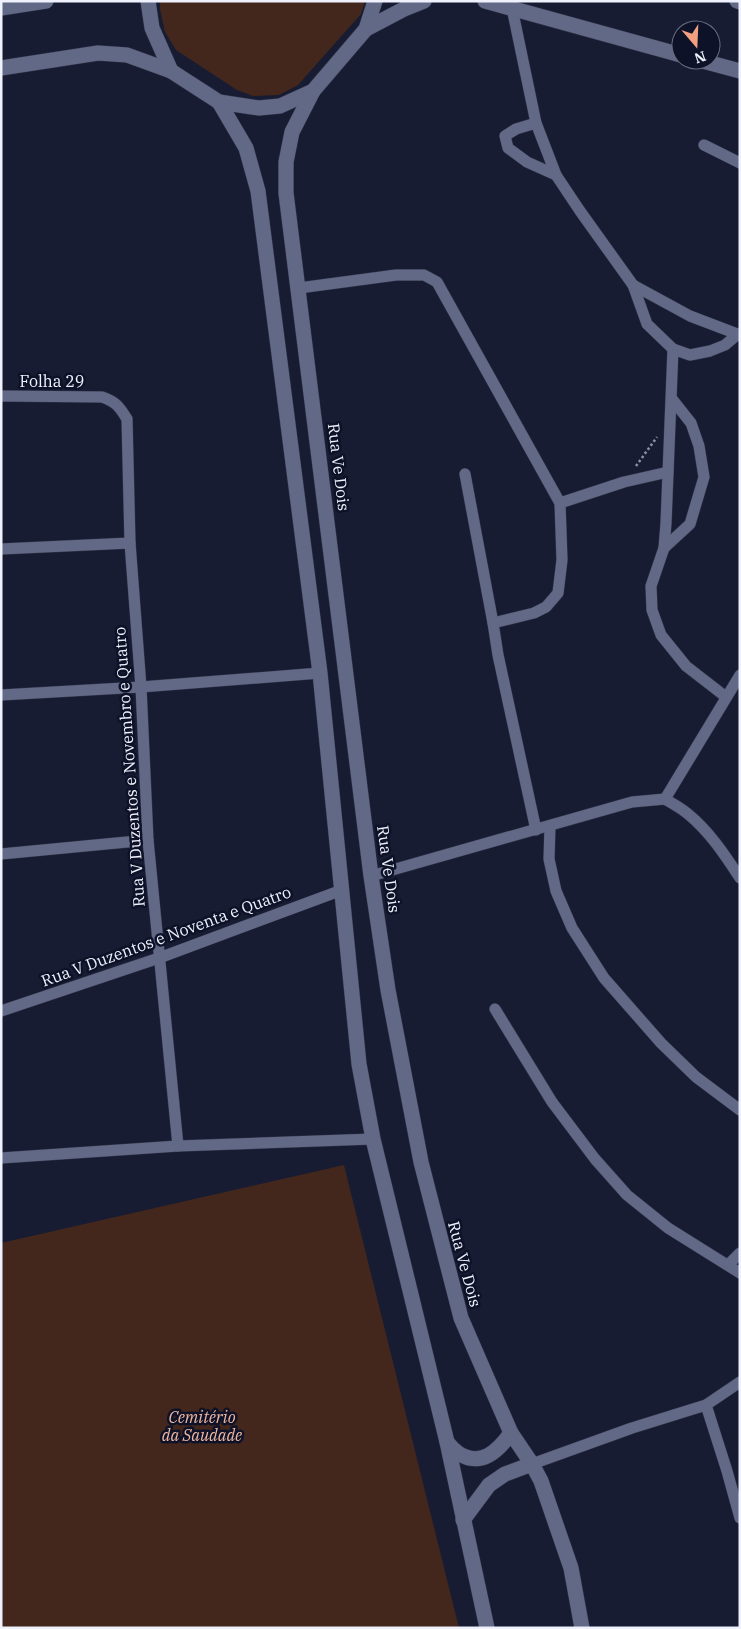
<svg xmlns="http://www.w3.org/2000/svg" width="741" height="1629" font-family="'IBM Plex Serif',serif">
<rect width="100%" height="100%" fill="#171c33"/>
<!-- green -->
<g fill="#43271c">
<polygon points="160,1 365,1 361,14 298,85 279,95 253,96 237,90 176,50 165,32 160,9"/>
<polygon points="344,1165 459,1628 1,1628 1,1243"/>
</g>
<g fill="none" stroke-linecap="round" stroke-linejoin="round">
<defs>
<g id="street">
<polyline points="512,8 536,123 556,175 580,211 633,285 647,324 673,349 690,355 710,351 725,345 738,334"/>
<polyline points="536,123 516,129 505,136 508,148 527,162 556,175"/>
<polyline points="704,145 740,163"/>
<polyline points="633,285 690,316 740,335"/>
<polyline points="299,288 396,275 424,275 437,282 560,503 562,560 558,593 546,607 534,613 493,623 498,655 536,830"/>
<polyline points="673,349 666,523 664,548 651,586 652,610 661,635 686,666 726,697"/>
<path d="M1,396l101,1c14,5 17,9 25,22l3,124 11,144 7,153 30,306"/>
<polyline points="465,474 493,623"/>
<polyline points="560,503 624,482 668,472"/>
<polyline points="664,548 690,524 704,477 699,446 691,423 672,399"/>
<polyline points="1,549 130,543"/>
<polyline points="1,695 141,687 320,673"/>
<polyline points="665,799 740,675"/>
<path d="M665,799c8,5 16,9 23,15 21,17 37,41 52,64"/>
<polyline points="550,826 549,859 556,891 572,928 604,978 661,1043 696,1077 740,1110"/>
<polyline points="1,854 148,840"/>
<polyline points="371,876 632,802 665,799"/>
<polyline points="495,1009 552,1102 595,1159 627,1195 668,1228 740,1273"/>
<polyline points="1,1011 159,958 342,890"/>
<polyline points="1,1158 178,1146 373,1139"/>
<polyline points="728,1265 740,1253"/>
<polyline points="706,1405 727,1471 740,1518"/>
<polyline points="532,1464 632,1428 706,1405 740,1382"/>
</g>
<g id="secondary">
<polyline points="148,1 152,28 171,71"/>
<polyline points="485,1 681,55"/>
<polyline points="737,1 740,2"/>
<polyline points="1,8 46,1"/>
<polyline points="366,29 404,9 424,1"/>
<polyline points="699,60 740,71"/>
<polyline points="1,68 98,53 127,55 171,71 219,102 259,108 280,106 313,91 366,29 375,1"/>
<polyline points="313,91 292,132 286,162 286,193 371,876 388,990 421,1162 461,1318 511,1433 532,1464 541,1481 571,1568 582,1628"/>
<polyline points="219,102 246,148 258,191 320,673 359,1064 373,1139 447,1442 487,1628"/>
<path d="M447,1442c3,4 7,8 11,11 23,15 40,-2 53,-20"/>
<polyline points="463,1520 489,1485 505,1474 532,1464"/>
</g>
</defs>
<!-- street casing -->
<use href="#street" stroke="#333447" stroke-width="12"/>
<!-- secondary casing -->
<use href="#secondary" stroke="#333447" stroke-width="16"/>
<!-- path -->
<polyline stroke="#8c90a0" stroke-width="2.5" stroke-dasharray="2.5 2.5" stroke-linecap="butt" points="636,466 657,437"/>
<!-- street -->
<use href="#street" stroke="#616986" stroke-width="11"/>
<!-- secondary -->
<use href="#secondary" stroke="#616986" stroke-width="15"/>
</g>
<g text-anchor="middle" dominant-baseline="central" stroke-width="5" stroke-linejoin="round" paint-order="stroke">
<!-- street labels -->
<g font-size="16" fill="#eff2fc" stroke="#0e1229">
<text x="52" y="381">Folha 29</text>
<text transform="translate(339 467) rotate(83)">Rua Ve Dois</text>
<text transform="translate(129 767) rotate(-94)">Rua V Duzentos e Novembro e Quatro</text>
<text transform="translate(389 869) rotate(82)">Rua Ve Dois</text>
<text transform="translate(166 936) rotate(-20)">Rua V Duzentos e Noventa e Quatro</text>
<text transform="translate(465 1264) rotate(75)">Rua Ve Dois</text>
</g>
<!-- park labels -->
<g font-size="16" font-style="italic" fill="#f2b79f" stroke="#0e1229">
<text x="202" y="1417">Cemitério<tspan x="202" dy="18">da Saudade</tspan></text>
</g>
</g>
<!-- border -->
<rect width="741" height="1629" fill="none" stroke="#eff2fc" stroke-width="5"/>
<!-- north arrow -->
<g transform="translate(696 45) rotate(161)"><circle r="24" fill="#0e1229" stroke="#686c7d"/>
<path d="M0-4L9 19L0 12L-9 19Z" fill="#f2a07f"/>
<text y="-8" font-size="14" font-weight="bold" text-anchor="middle" fill="#eff2fc">N</text>
</g>
</svg>
